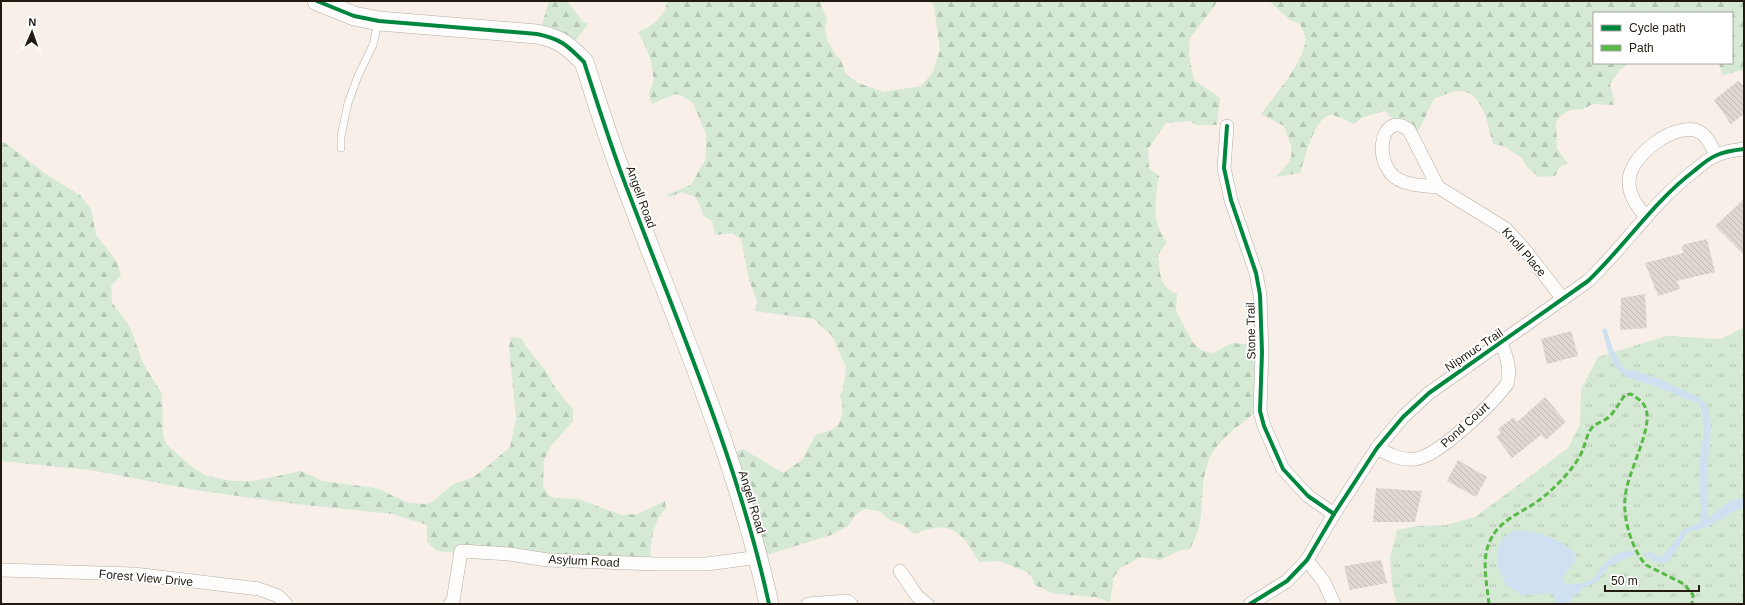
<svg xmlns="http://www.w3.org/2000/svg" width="1745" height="605" font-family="Helvetica,sans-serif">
<defs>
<pattern id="grass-tufts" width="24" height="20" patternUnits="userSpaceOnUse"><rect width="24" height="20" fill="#d5e9d4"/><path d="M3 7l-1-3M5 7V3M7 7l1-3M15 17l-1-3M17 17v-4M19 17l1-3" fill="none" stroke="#b7c7b5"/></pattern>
<pattern id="forest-firs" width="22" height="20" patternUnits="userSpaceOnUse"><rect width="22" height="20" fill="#d5e9d4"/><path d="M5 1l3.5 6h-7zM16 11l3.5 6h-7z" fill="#b7c7b5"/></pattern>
<pattern id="building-back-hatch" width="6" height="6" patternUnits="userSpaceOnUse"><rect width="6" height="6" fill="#e1d7d2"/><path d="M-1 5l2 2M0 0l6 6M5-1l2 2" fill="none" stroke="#c1b8b3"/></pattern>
</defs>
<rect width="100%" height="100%" fill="#f8f0e8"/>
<!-- grass -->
<polygon fill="url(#grass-tufts)" points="1744,327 1744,604 1397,604 1392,585 1390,557 1397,530 1416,526 1446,525 1475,517 1568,448 1580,424 1581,390 1598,357 1666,336 1721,339"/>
<!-- forest -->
<g fill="url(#forest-firs)">
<polygon points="549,1 567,1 583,22 588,24 573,44 539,35"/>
<path d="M667,1h152l8,17 -2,11 2,11 10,17 3,1 6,16 12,9 26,9 37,-6 12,-14 7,-22 -6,-43 -4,-6h288l-28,37 -1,17 5,25 26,18 -3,27h-20l-7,-4 -24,2 -18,26 1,19 10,8c-4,21 -8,48 8,66l-9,13c2,17 1,32 19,39l-1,17 17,32 9,8 11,2 19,-10 25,2 -1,67c-16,13 -41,29 -48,50 -8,21 -4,43 -9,64 -2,8 -6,16 -9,23l-10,1 -20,10 -19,-3 -21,11 -6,9 -4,25 -15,-5 -40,-3 -20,-9 -4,-9 -4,-4 -28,-11 -20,1c-18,-31 -28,-43 -65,-28l-11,-9 -15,-6 -9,-8 -14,-2 -9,5 -8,12 -17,9 -77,24 -32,-101 21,-9 40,24 20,-14 12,-24c5,-2 11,-2 16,-5 12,-5 14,-23 9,-34l3,-6 3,-23 -14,-31 -18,-17 -59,-8 2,-10 -8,-21 -8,-41 -9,-6 -17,2 -3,-14 -8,-5 -8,-19 -15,-5 -11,5 -4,-2 25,-10 15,-27v-24l-13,-31 -11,-7 -6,-2 -24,10c-6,-14 0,-12 1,-24 1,-17 -7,-34 -15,-48 13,-5 28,-16 29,-31z"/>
<path d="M1269,1h475v69l-22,5 -3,-12h13v-50h-138v50h35l-9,7 -10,14 5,21 -22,-1 -10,5 -13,1 -10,6 -4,7 1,25 10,15 -8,5 -4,8 -16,1 -12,-10 -5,-9 -18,-12 -11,-2c-5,-18 -9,-51 -32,-53 -8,-1 -20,5 -27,8l-14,29 -9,10 -26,-27 -22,6 -9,7c-7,-2 -17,-9 -23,-9 -16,0 -27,45 -31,58l-25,4c22,-19 19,-25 9,-51l-23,-12c12,-17 48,-57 44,-78 -1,-4 -4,-8 -5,-12l-10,-4z"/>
<path d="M1,141l6,3 40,31 33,20 11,14 5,26 20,25 5,15 -10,11 1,16 18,25 13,36 19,31 1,42 4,9 24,21 14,9 26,6h23l47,-10 21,10 54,7 33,15 17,1 6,-2 21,-18 19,-6 17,-13 21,-18 6,-28 -7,-72 2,-10 11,1 2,6 22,27 10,18 17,20v12l-22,25 -7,14 -1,26 6,9 5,3 25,1 42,16 17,-1 27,-13 1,7c-15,17 -15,34 -16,56l-92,-2 -121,-11 -10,-9v-17l-34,-11 -97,-10 -94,-13 -112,-21 -89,-9z"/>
</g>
<!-- water -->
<g fill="#cfe1f1">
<path d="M1606,328l7,21 11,20c17,2 37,10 52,18 9,5 23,8 29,16 11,13 3,50 2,66 0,16 -1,33 1,49l23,-18 13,-2v9l-11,5 -25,15 -20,5 -20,30c-10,2 -19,-1 -25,-9l7,-1 11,6 23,-29 16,-6 1,-12 -2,-48 5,-32 -2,-20 -4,-8c-13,-4 -25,-9 -37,-15 -14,-6 -33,-6 -43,-18 -9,-11 -12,-27 -16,-40z"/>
<path d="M1513,531c25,-1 44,6 62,23 0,4 0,8 -2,10 -5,8 -13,10 -8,20 10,1 23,0 30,-7 3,-2 3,-5 5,-8 7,-11 21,-20 34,-18l2,3 -27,12 -12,16 -15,7 -11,10 -2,5h-13l-3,-10 -4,-1 -27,2 -16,-10 -8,-17 -1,-18 6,-12z"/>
</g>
<!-- building -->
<g fill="url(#building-back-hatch)">
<polygon points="1738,81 1744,86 1744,114 1731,124 1714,100"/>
<polygon points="1744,199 1744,255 1715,226"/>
<polygon points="1707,239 1715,272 1677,281 1680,289 1658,296 1645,263 1683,253 1682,245"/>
<polygon points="1645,294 1647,328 1620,330 1621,298"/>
<polygon points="1571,331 1578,356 1547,364 1541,339"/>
<polygon points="1545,397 1566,422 1546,440 1541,435 1512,458 1496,437 1501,433 1498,429 1514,417 1517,422"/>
<polygon points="1458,460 1487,477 1476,497 1447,481"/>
<polygon points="1376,488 1422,491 1415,522 1373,522"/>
<polygon points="1381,560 1387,583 1350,590 1344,566"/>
</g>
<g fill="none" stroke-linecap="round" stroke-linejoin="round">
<defs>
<polyline id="lane" points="341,148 341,136 348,103 358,76 373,45 378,21"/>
<g id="street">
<polyline points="1227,126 1224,168 1231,200 1256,273 1260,295 1262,352 1260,411 1264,426 1283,469 1308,496 1334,514"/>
<path d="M1438,187c-11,-1 -23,-1 -34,-5 -34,-11 -25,-75 5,-52l29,57 68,42 19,21 38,49"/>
<path d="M1646,217c-9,-11 -17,-21 -17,-36 0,-25 47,-61 71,-49 8,5 12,15 16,23"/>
<path d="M1377,448c11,6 24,13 38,11 23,-2 78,-56 92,-75 4,-15 0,-27 -6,-41"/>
<polyline points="1307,560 1324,582 1334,604"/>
<polyline points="1,570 134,574 259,589 278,596 286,604"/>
<polyline points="900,571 917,596 927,604"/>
<polyline points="450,604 453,601 461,551 509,554 548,560 656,564 707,564 759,557"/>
<polyline points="808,604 847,601 851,604"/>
<path d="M1250,604l37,-23 20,-21 27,-46 43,-66 26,-31 26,-24 159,-112c37,-35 65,-79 106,-110 7,-6 15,-13 23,-16 9,-4 18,-5 27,-6"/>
</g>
<path id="secondary" d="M317,1l37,15 25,5 158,13c24,5 30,11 47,28 15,46 29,92 47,137 50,132 108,267 138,405"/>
</defs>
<!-- lane casing -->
<use href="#lane" stroke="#b4ada5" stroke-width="8"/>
<!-- street casing -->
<use href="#street" stroke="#b4ada5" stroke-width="14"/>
<!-- secondary casing -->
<use href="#secondary" stroke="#b4ada5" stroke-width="20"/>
<!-- lane -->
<use href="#lane" stroke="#fefdfc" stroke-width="7"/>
<!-- street -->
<use href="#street" stroke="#fefdfc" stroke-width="13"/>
<!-- secondary -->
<use href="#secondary" stroke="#fefdfc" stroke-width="19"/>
<!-- quiet -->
<path stroke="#58b947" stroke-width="3" stroke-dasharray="6 3" stroke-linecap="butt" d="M1489,604c-2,-19 -8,-45 1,-63 9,-21 31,-28 48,-40 14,-10 35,-31 43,-47 4,-8 5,-18 10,-25 5,-7 14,-7 20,-14 5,-6 9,-13 14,-20l6,-1c6,4 13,8 15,15 7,21 -20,65 -21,90 -2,20 7,51 21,66l38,19 9,11 -1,9"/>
<defs>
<g id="cycleway">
<path d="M317,1l37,15 25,5 158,13c24,5 30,11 47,28 15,46 29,92 47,137 50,132 108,267 138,405"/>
<polyline points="1227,126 1224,168 1231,200 1256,273 1260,295 1262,352 1260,411 1264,426 1283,469 1308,496 1334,514"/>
<path d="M1250,604l37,-23 20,-21 27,-46 43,-66 26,-31 26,-24 159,-112c37,-35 65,-79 106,-110 7,-6 15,-13 23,-16 9,-4 18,-5 27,-6"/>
</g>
</defs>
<!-- cycleway casing -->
<use href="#cycleway" stroke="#fff" stroke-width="6"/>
<!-- cycleway -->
<use href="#cycleway" stroke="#00873e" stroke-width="4"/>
</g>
<g text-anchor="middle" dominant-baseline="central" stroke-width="3.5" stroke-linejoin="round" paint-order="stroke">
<!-- street labels -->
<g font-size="12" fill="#231b12" stroke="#fff">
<text transform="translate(641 197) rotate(70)">Angell Road</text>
<text transform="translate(1524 252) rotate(49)">Knoll Place</text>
<text transform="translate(1251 331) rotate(-91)">Stone Trail</text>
<text transform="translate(1474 350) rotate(-34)">Nipmuc Trail</text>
<text transform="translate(1465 425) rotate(-42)">Pond Court</text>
<text transform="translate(752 502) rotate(73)">Angell Road</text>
<text transform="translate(584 561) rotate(3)">Asylum Road</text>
<text transform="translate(146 578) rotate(5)">Forest View Drive</text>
</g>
</g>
<!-- border -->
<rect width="1745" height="605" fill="none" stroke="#231b12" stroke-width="4"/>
<!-- legend -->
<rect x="1593" y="12" width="140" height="52" fill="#ffffff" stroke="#a7a4a0"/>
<rect x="1601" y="25" width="20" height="6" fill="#00873e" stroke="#a7a4a0"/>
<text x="1629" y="32" font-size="12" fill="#231b12">Cycle path</text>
<rect x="1601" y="45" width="20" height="6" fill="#58b947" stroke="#a7a4a0"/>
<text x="1629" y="52" font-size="12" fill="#231b12">Path</text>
<!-- north arrow -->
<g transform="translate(32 32) rotate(2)" stroke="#ffffff" stroke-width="3" paint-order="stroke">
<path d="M0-3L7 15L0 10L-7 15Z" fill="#231b12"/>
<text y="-6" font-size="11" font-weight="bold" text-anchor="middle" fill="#231b12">N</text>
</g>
<!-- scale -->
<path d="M1605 585v6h94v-6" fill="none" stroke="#231b12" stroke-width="2"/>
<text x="1611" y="585" font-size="12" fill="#231b12" stroke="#ffffff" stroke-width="3" paint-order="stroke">50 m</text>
</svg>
